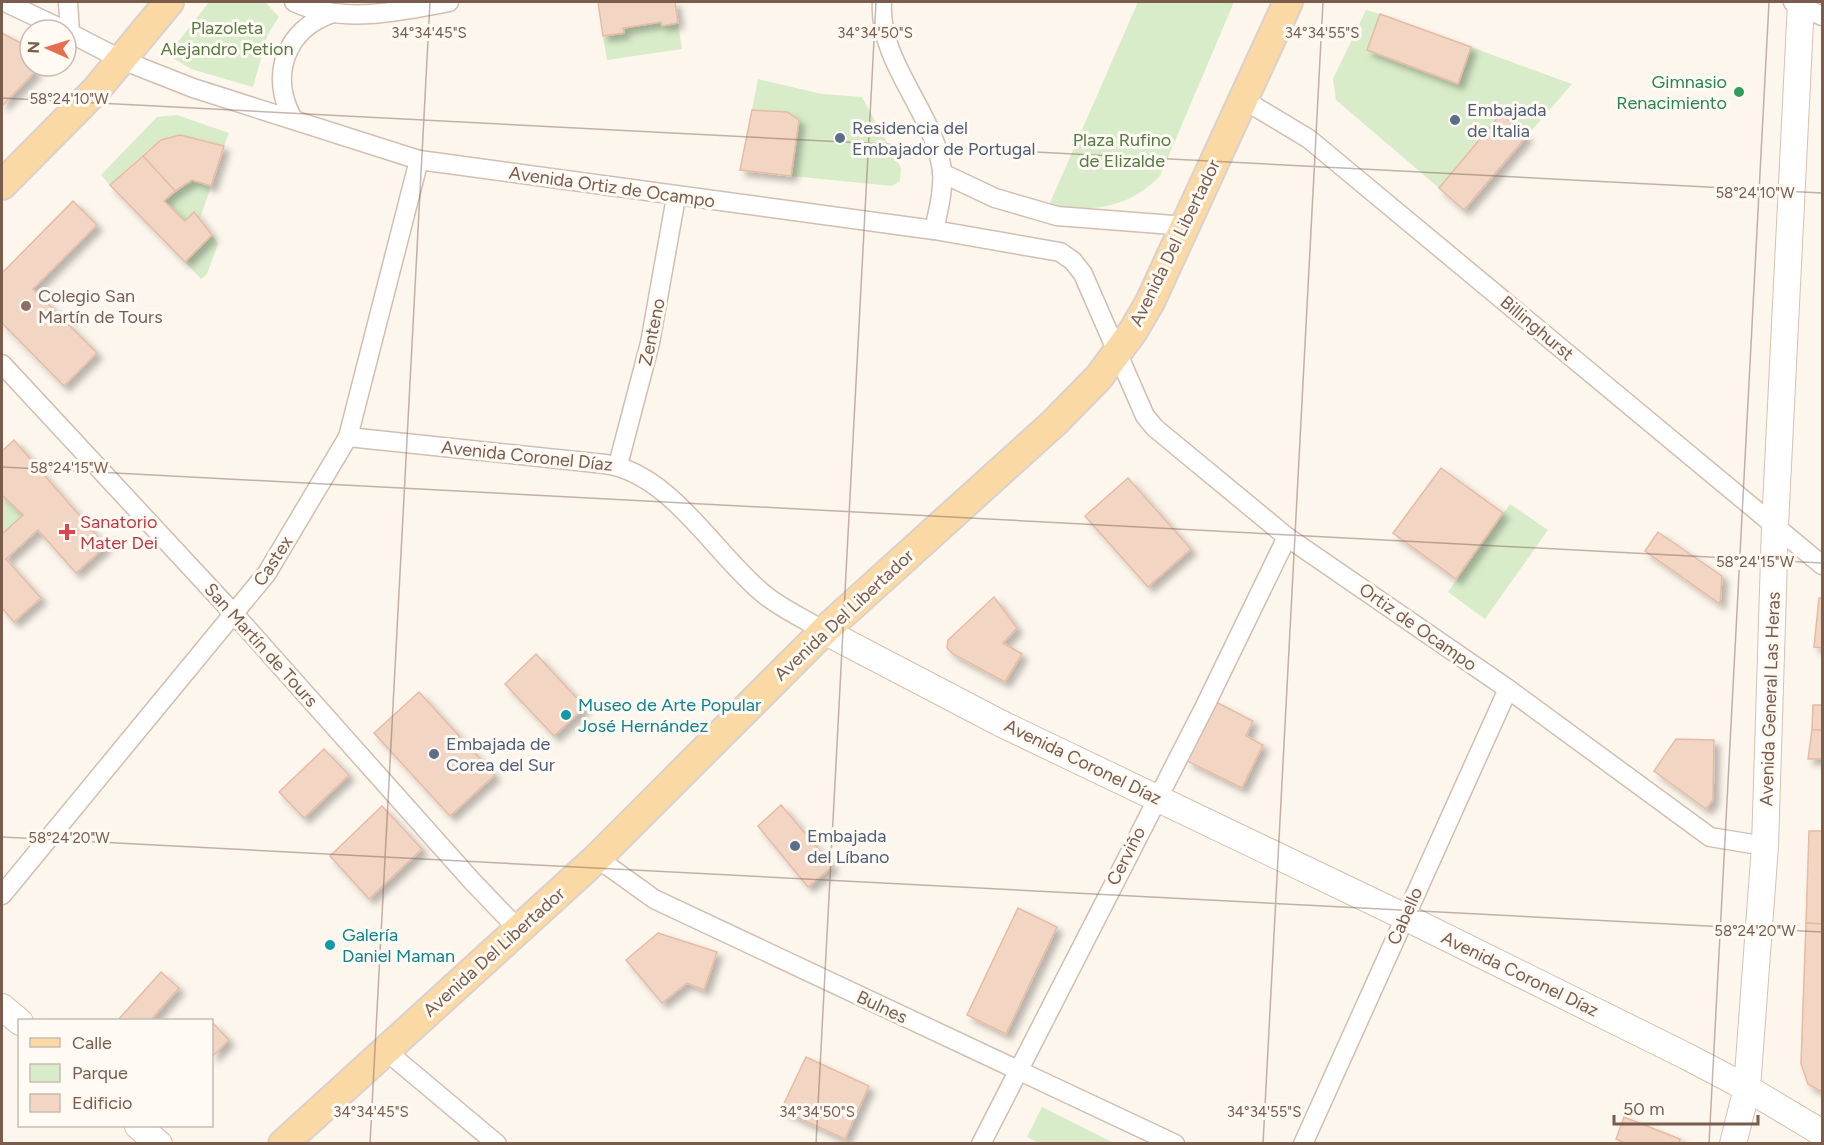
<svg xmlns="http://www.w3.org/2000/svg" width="1824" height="1145" font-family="Figtree,sans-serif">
<defs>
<filter id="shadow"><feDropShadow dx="5.5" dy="5.5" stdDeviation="3" flood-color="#0004"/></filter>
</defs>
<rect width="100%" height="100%" fill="#fdf6ec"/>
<!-- green -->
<g fill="#d8ecc9">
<polygon points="209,2 265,2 279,17 268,34 253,87 191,69 171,57 170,52"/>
<path d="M1138,2h96l-74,174c-31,32 -68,37 -111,29z"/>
<polygon points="1366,10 1380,14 1368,51 1458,84 1471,47 1572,84 1527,136 1501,114 1439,188 1336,100 1333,79"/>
<polygon points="661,22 662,26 678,23 682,49 607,60 603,36 623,33 623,28"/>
<polygon points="758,79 822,94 862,97 901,168 900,181 892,186 791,176 799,120 787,112 752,110"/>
<path d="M177,115l52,18 -5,13c-66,-21 -66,-3 -114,39l-9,-10 56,-58z"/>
<polygon points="192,180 211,186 200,219 194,213 185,221 164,201"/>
<polygon points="212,235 218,244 207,274 201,279 185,262"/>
<polygon points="2,495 23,515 2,534"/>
<polygon points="1510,504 1548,530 1485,619 1448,592"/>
<polygon points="1042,1107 1112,1142 1112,1143 1039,1143 1027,1137"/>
</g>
<!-- building -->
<g fill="#f3d5c3" stroke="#e6bba3" stroke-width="1.5" filter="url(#shadow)">
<polygon points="598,2 675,2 678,23 662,26 661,22 623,28 624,33 603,36"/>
<polygon points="1380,14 1471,47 1458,84 1367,50"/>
<polygon points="2,33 30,48 30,66 34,66 35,72 2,106"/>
<polygon points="752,110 787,112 799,120 791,176 740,170"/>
<polygon points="1501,114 1527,136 1464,210 1439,188"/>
<polygon points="180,135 224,146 211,186 192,180 175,191 143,156 161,140"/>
<polygon points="143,156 175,191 164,201 185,221 194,212 212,235 185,262 110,185"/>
<polygon points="73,201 97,225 33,289 97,353 64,386 2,323 2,273"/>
<polygon points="14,440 106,546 76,573 38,530 6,559 41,598 14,622 2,608 2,534 23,515 2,495 2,451"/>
<polygon points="1441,468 1503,513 1456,579 1393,533"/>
<polygon points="1128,478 1191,549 1148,587 1085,516"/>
<polygon points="1658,532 1722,576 1720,604 1645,551"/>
<polygon points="994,597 1017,628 1003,643 1022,654 1005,682 953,654 947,648 948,640"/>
<polygon points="1819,598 1822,598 1822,648 1814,647"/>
<polygon points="536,654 585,707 554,736 505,684"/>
<polygon points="419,692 495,775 450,816 374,733"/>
<polygon points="1216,702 1253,721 1246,736 1263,745 1242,788 1187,761"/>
<polygon points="1813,705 1822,705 1822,730 1812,730"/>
<polygon points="1812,730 1822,730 1822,759 1808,759"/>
<polygon points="1676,739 1714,740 1713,800 1706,809 1654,771"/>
<polygon points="324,749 349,775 304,818 279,792"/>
<polygon points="781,805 833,866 808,887 758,826"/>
<polygon points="382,806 422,849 369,899 330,856"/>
<polygon points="1809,831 1822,831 1822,924 1806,923"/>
<polygon points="1018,908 1057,927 1006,1034 967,1015"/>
<polygon points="1806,923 1822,924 1822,1092 1808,1084 1801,1064"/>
<polygon points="658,933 717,952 704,990 687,983 662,1003 626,960"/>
<polygon points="161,972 179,988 151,1020 118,1020"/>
<polygon points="212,1022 229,1040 212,1057"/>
<polygon points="806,1057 869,1086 845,1139 781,1110"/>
<polygon points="1624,1117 1680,1139 1679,1144 1627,1144 1616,1139"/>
</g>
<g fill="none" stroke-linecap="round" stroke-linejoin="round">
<defs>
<g id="street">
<polyline points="5,2 64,30"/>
<polyline points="68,2 70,33"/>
<path d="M294,2c47,22 106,10 155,0"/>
<path d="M882,2c-4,60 52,110 60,168 2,19 -4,42 -8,60"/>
<polyline points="1793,2 1822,16"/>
<polyline points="66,31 122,60 193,88 419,160 934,230 1060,252 1073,261 1083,274 1145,416 1155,428 1287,537 1508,689 1710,837 1765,846"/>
<polyline points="1244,100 1309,139 1822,565"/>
<path d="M293,119c-24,-43 -8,-90 40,-106"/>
<polyline points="942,173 995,198 1057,216 1186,226"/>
<polyline points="2,364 235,615 472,881 518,929"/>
<path d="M348,437l257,27c66,9 111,92 160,131 17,14 40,24 59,36"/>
<polyline points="618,465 650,343 676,197"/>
<polyline points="597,858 654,899 1175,1144"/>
<polyline points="2,895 267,573 348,437 419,160"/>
<polyline points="385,1050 497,1144"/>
<polyline points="981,1144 1204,708 1287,537"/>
<polyline points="1303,1144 1508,689"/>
</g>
<g id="secondary">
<polyline points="824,631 1002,724 1405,917 1686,1056 1747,1088 1822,1133"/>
<polyline points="2,1007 20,1022"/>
<polyline points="138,1126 159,1144"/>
<polyline points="1733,1144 1747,1088 1765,846 1775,526 1801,2"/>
</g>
<g id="primary">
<polyline points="2,185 96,90 169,2"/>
<polyline points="283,1144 597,858 824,631 1055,422 1099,377 1133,331 1150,302 1288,2"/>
</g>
</defs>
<!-- street casing -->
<use href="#street" stroke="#d1beb0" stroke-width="21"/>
<!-- secondary casing -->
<use href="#secondary" stroke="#d6c0b0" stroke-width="28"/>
<!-- primary casing -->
<use href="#primary" stroke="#dad1cd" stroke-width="32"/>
<!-- street -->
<use href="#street" stroke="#fff" stroke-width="18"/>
<!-- secondary -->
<use href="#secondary" stroke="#fff" stroke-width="26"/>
<!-- primary -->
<use href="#primary" stroke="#fbd9a5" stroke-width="28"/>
</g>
<!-- ticks -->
<path fill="none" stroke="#7a5c4d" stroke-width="1.5" stroke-opacity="0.45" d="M2,98l1820,95M2,467l1820,96M2,837l1820,95M370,1144l60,-1142M816,1144l60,-1142M1263,1144l60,-1142M1709,1144l60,-1142"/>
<!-- markers -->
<circle fill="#2e9e5b" stroke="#fffaf3" stroke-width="2" cx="1739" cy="92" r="6"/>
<g fill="#5c6f8a" stroke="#fffaf3" stroke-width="2">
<circle cx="1455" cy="120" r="6"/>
<circle cx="840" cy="138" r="6"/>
<circle cx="434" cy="754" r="6"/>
<circle cx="795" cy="846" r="6"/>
</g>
<circle fill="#8d6e63" stroke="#fffaf3" stroke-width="2" cx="26" cy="306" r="6"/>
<path fill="#e0444e" stroke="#fffaf3" stroke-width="2" d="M64 523h6v6h6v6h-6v6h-6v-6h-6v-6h6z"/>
<g fill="#0f9aa8" stroke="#fffaf3" stroke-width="2">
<circle cx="566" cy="715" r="6"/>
<circle cx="330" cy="945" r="6"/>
</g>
<g text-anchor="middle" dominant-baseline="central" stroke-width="6" stroke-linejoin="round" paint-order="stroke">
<!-- park labels -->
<g font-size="18" fill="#537a41" stroke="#fffaf3">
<text x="227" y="28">Plazoleta<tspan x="227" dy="21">Alejandro Petion</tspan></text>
<text x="1122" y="140">Plaza Rufino<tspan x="1122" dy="21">de Elizalde</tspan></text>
</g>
<!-- leisure labels -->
<g font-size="18" fill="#27864d" stroke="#fffaf3" text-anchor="end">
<text x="1727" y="82">Gimnasio<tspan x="1727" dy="21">Renacimiento</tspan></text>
</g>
<!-- service labels -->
<g font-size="18" fill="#4e5e75" stroke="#fffaf3" text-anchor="start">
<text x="1467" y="110">Embajada<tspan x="1467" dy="21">de Italia</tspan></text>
<text x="852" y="128">Residencia del<tspan x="852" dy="21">Embajador de Portugal</tspan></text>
<text x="446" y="744">Embajada de<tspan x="446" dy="21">Corea del Sur</tspan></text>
<text x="807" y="836">Embajada<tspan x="807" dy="21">del Líbano</tspan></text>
</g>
<!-- street labels -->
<g font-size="18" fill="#7a5c4d" stroke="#fffaf3">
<text transform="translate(612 187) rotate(8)">Avenida Ortiz de Ocampo</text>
<text transform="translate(1175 243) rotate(-64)">Avenida Del Libertador</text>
<text transform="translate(1537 328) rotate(40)">Billinghurst</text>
<text transform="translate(652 332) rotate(-78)">Zenteno</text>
<text transform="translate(527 456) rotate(6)">Avenida Coronel Díaz</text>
<text transform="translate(273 561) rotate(-57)">Castex</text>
<text transform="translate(844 615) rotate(-43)">Avenida Del Libertador</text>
<text transform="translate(1418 627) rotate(35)">Ortiz de Ocampo</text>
<text transform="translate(261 645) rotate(48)">San Martín de Tours</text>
<text transform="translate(1770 699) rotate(-88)">Avenida General Las Heras</text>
<text transform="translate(1083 762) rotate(26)">Avenida Coronel Díaz</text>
<text transform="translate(1126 856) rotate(-63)">Cerviño</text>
<text transform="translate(1405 916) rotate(-66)">Cabello</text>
<text transform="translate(494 952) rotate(-42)">Avenida Del Libertador</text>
<text transform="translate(1520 974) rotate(26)">Avenida Coronel Díaz</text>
<text transform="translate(882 1007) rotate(25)">Bulnes</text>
</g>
<!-- education labels -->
<g font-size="18" fill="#785e54" stroke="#fffaf3" text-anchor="start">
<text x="38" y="296">Colegio San<tspan x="38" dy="21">Martín de Tours</tspan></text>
</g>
<!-- health labels -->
<g font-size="18" fill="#be3a42" stroke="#fffaf3" text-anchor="start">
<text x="80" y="522">Sanatorio<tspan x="80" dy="21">Mater Dei</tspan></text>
</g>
<!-- culture labels -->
<g font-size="18" fill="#0d838f" stroke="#fffaf3" text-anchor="start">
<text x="578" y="705">Museo de Arte Popular<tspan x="578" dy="21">José Hernández</tspan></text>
<text x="342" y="935">Galería<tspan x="342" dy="21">Daniel Maman</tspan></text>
</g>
</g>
<g font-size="15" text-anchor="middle" fill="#7a5c4d" stroke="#fffaf3" stroke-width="6" stroke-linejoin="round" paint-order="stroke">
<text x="429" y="38">34°34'45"S</text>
<text x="875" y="38">34°34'50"S</text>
<text x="1322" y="38">34°34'55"S</text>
<text x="69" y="104">58°24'10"W</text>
<text x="1755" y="198">58°24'10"W</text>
<text x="69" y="473">58°24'15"W</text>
<text x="1755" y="567">58°24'15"W</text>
<text x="69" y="843">58°24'20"W</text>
<text x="1755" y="936">58°24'20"W</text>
<text x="371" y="1117">34°34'45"S</text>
<text x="817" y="1117">34°34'50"S</text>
<text x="1264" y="1117">34°34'55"S</text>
</g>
<!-- border -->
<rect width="1824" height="1145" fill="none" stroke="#7a5c4d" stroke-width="6"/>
<!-- legend -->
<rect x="18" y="1019" width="195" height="108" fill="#fffaf3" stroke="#cabbb1" stroke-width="1.5"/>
<rect x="30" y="1038" width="30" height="9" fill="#fbd9a5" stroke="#cabbb1" stroke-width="1.5"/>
<text x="72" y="1049" font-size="18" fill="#7a5c4d">Calle</text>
<rect x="30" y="1064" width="30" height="18" fill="#d8ecc9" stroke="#cabbb1" stroke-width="1.5"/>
<text x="72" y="1079" font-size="18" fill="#7a5c4d">Parque</text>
<rect x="30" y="1094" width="30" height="18" fill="#f3d5c3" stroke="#cabbb1" stroke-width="1.5"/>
<text x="72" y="1109" font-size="18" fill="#7a5c4d">Edificio</text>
<!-- north arrow -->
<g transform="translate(48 48) rotate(273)"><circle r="28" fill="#fffaf3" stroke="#cabbb1" stroke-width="1.5"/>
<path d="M0-4.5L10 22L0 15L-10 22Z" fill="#e76f51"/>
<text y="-9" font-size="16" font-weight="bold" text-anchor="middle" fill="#7a5c4d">N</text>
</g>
<!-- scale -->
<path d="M1614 1115v9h144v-9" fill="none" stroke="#7a5c4d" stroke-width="3"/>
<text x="1623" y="1115" font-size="18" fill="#7a5c4d" stroke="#fffaf3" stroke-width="4.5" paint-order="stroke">50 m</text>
</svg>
